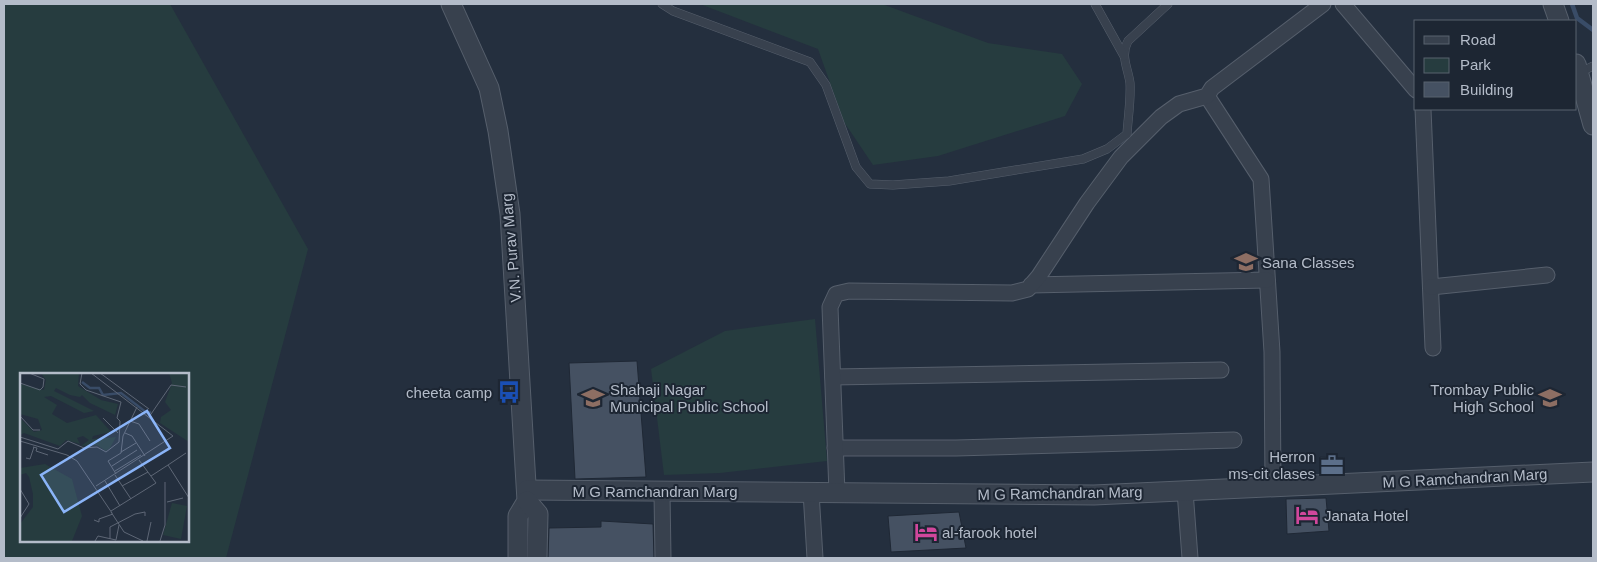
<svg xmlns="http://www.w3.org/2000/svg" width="1597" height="562" font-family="Arial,sans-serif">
<rect width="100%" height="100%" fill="#242f3e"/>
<!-- green -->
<g fill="#263c3f" fill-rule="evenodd">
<path d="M4,4h166l138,245 -82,309h-222zM21,374h167v167h-167z"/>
<polygon points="700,4 882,4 988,43 1062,54 1082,84 1065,116 938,156 873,165 844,122 818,49"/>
<polygon points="815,319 827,461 720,473 664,475 651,369 725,331"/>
</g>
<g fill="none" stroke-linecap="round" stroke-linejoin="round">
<!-- stream -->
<polyline stroke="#394c67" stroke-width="4.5" points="1572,4 1577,18 1593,30"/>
</g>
<!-- building -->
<g fill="#455162" stroke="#1f2835">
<polygon points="637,361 646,477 575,479 569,363"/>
<polygon points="1320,457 1343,458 1344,471 1321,473"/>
<polygon points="1326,498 1329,531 1287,534 1286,499"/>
<polygon points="959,512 966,548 891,552 888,516"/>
<polygon points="601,521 653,524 654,558 548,558 549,528 601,527"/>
</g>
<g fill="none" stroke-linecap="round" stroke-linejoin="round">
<defs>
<g id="service">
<path d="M662,4l11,7 137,51 16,23 30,82 14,17 23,1 56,-4 134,-22 24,-10 20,-15c1,-16 4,-35 3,-51 -2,-15 -10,-27 -2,-42l40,-37"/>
<polyline points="1095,4 1124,56"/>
<polyline points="1579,73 1593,66"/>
</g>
<g id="minor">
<polyline points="1343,4 1416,90"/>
<polyline points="1207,96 1261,179 1272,352 1273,486"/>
<polyline points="1423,109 1433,348"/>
<polyline points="1031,285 1267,280"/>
<polyline points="1431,287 1547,275"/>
<polyline points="833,377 1221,370"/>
<polyline points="835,448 956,448 1234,440"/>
<polyline points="1185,491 1190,558"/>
<polyline points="811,492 815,558"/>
<polyline points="662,493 663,558"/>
<polyline points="837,493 830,307 836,294 849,291 1012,293 1028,289 1039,276 1087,203 1121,157 1161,117 1179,104 1207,96 1212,88 1323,4"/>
</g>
<g id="tertiary">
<polyline points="451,4 489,88 498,131 510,214 527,501 518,516 518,558"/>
<polyline points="1553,4 1559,21"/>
<polyline points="1576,64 1593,125"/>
<polyline points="527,490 1094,495 1593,472"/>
<polyline points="527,501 538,514 537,558"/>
</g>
</defs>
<!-- service casing -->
<use href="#service" stroke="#565f6c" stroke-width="9"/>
<!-- minor casing -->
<use href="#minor" stroke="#565f6c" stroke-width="17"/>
<!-- tertiary casing -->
<use href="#tertiary" stroke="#565f6c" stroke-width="21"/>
<!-- service -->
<use href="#service" stroke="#38414e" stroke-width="8"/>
<!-- minor -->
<use href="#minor" stroke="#38414e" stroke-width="15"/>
<!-- tertiary -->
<use href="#tertiary" stroke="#38414e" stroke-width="19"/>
</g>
<!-- icons -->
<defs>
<symbol id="school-bare" viewBox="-9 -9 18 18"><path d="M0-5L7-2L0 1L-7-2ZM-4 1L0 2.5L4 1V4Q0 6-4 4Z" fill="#8d6e63" stroke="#1d2633" stroke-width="2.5" paint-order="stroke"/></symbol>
<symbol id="bus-bare" viewBox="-9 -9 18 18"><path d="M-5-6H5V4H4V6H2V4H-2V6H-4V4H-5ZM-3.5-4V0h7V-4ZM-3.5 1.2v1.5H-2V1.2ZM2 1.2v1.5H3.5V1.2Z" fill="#1a4fb4" stroke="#1d2633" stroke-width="2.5" paint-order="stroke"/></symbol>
<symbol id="office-bare" viewBox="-9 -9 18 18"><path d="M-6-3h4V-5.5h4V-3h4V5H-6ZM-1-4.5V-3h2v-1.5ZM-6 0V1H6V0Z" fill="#5c6f8a" stroke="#1d2633" stroke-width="2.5" paint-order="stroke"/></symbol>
<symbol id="hotel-bare" viewBox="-9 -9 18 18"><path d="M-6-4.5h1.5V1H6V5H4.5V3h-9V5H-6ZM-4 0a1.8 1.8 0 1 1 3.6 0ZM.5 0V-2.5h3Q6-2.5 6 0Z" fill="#d1479c" stroke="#1d2633" stroke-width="2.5" paint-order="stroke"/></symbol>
</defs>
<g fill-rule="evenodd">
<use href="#school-bare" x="1230" y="246" width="32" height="32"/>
<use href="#bus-bare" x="493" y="376" width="32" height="32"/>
<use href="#school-bare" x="577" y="382" width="32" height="32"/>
<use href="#school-bare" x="1534" y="382" width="32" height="32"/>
<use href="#office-bare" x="1316" y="449" width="32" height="32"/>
<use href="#hotel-bare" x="1291" y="499" width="32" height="32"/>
<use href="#hotel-bare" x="910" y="516" width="32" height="32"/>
</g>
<g text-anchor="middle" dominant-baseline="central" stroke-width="4" stroke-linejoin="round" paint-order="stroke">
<!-- street labels -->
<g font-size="15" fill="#b4bcc9" stroke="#1d2633">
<text transform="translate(511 248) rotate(-95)">V.N. Purav Marg</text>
<text transform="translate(1465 478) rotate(-3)">M G Ramchandran Marg</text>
<text x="655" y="491">M G Ramchandran Marg</text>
<text transform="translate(1060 493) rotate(-1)">M G Ramchandran Marg</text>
</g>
<!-- poi labels -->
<g font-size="15" fill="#b4bcc9" stroke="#1d2633" text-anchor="start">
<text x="1262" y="262">Sana Classes</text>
<text x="610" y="389">Shahaji Nagar<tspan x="610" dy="17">Municipal Public School</tspan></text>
<text x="1534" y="389" text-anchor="end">Trombay Public<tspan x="1534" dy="17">High School</tspan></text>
<text x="492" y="392" text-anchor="end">cheeta camp</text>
<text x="1315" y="456" text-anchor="end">Herron<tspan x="1315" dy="17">ms-cit clases</tspan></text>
<text x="1324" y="515">Janata Hotel</text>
<text x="942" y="532">al-farook hotel</text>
</g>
</g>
<!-- overview -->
<g transform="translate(20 373)">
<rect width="169" height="169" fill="#242f3e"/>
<path d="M21,0h38l-1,13 23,14 17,4 -3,11 -25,-12 -8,-8 -2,2 -10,-2 -14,-7 -2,3 40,20 -10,2 -33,-17 -7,1 13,8 -5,9 15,9 29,-8 15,17 -18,4 -1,3 24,-2 -6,11 -4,3 -9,-6 -16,1 8,-6 -6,-4 -6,2 3,6 -14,-4 -6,6 -36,-13 -4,2v-17l14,14 8,-2 -4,-11 -18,-5v-30l24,6 2,-10zM149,0h20v69l-29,-19 1,-6 10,-7 -6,-8 7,-19zM25,91l27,15 10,37 -10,25h-52v-17l13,-17v-13l-4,-17 -3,-4 -6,2v-7zM152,130l15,3 -6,33 -18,-4z" fill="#263c3f"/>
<path fill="none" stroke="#394c67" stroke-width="2.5" d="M62,9l8,6h9l4,7 18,-2 26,20 4,-1"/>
<path fill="none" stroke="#5e6776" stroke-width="1" d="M71,0l82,63 -77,50M80,0l49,36M0,10l20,7 3,-3 1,-8 -15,-6M0,43l13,14h7M129,44l22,-32 15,2M83,45l15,15M110,48l9,3 11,17M105,60l7,3 13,20M0,64l38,12 10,-8 16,7 13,-1 9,5 13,-10 1,-21 -3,-3 4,-16 -35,-12 -6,-6 2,-11M0,68l47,14 10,6 35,52M13,74l4,1 -1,3 12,4M101,79l15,-9M6,85l4,1 4,-12M148,92l18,-12M92,93l25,-16M95,98l26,-16M96,101l-8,-13 13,-8 2,-17 14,-29M95,102l16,24M131,103l17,-11 21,33M85,108l15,25M102,113l26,-14M0,116l9,15 -9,14M147,129l16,-4M91,138l45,-28 -17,-23M91,139l13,20 19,9M74,147l5,2v-3l14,-5M90,166v-12l25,-13 10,-2v4M75,168l3,-5 18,4 3,-15M127,168l4,-19M140,168l5,-16v-43"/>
<path fill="#8ab4f8" fill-opacity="0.15" stroke="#8ab4f8" stroke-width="2.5" d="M127,38l23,37 -106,64 -23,-37z"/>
<rect width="169" height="169" fill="none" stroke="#b4bcc9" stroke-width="2.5"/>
</g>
<!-- border -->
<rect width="1597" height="562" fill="none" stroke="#b4bcc9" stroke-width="10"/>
<!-- legend -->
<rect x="1414" y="20" width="162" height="90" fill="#1d2633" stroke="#59626f"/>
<rect x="1424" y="36" width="25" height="8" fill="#38414e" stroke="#59626f"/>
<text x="1460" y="45" font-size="15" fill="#b4bcc9">Road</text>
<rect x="1424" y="58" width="25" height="15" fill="#263c3f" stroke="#59626f"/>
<text x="1460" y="70" font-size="15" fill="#b4bcc9">Park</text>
<rect x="1424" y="82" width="25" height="15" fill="#455162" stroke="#59626f"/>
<text x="1460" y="95" font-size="15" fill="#b4bcc9">Building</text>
</svg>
